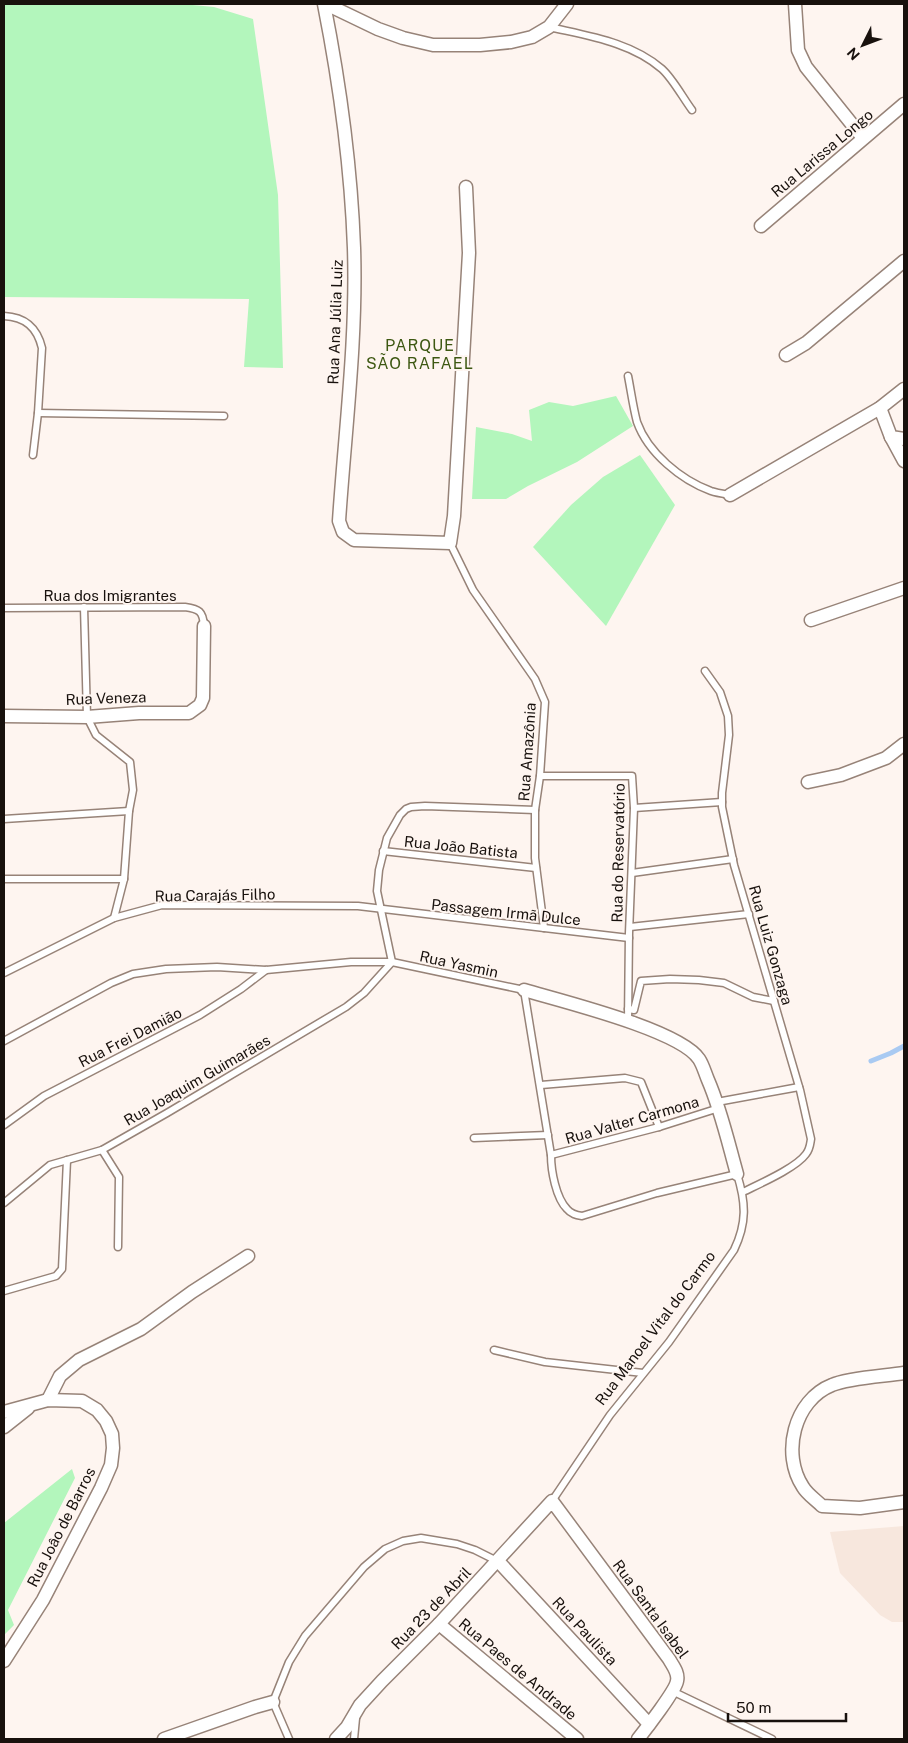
<svg xmlns="http://www.w3.org/2000/svg" width="908" height="1743" font-family="'Public Sans',sans-serif">
<rect width="100%" height="100%" fill="#fef5f0"/>
<!-- built -->
<polygon fill="#f7e7dd" points="904,1526 904,1622 892,1622 880,1615 840,1573 830,1532"/>
<!-- green -->
<g fill="#b3f6bc">
<polygon points="4,4 182,4 214,7 253,19 278,195 283,368 244,367 249,299 4,297"/>
<polygon points="616,396 633,426 577,462 528,486 506,499 472,499 476,427 512,434 532,441 529,410 549,402 573,406"/>
<polygon points="640,455 675,505 606,626 533,547 571,505 603,477"/>
<polygon points="72,1469 75,1478 8,1610 14,1625 4,1635 4,1523"/>
</g>
<g fill="none" stroke-linecap="round" stroke-linejoin="round">
<!-- stream -->
<polyline stroke="#a9caf2" stroke-width="5" points="871,1061 891,1053 904,1046"/>
<defs>
<g id="lane">
<path d="M549,27c39,9 82,15 113,42 11,10 21,29 30,41"/>
<path d="M4,316c21,1 33,11 38,32l-4,65 -5,42"/>
<path d="M628,376c3,15 5,31 9,46 11,31 44,58 74,69 6,2 13,3 19,4"/>
<polyline points="38,413 224,416"/>
<polyline points="450,543 473,590 535,679 545,702 540,776 535,810 535,858 544,928"/>
<polyline points="84,607 87,717 96,735 130,762 133,790 129,811 124,879 114,918"/>
<path d="M4,608l181,-1c14,2 18,4 19,19"/>
<path d="M705,671l15,21 8,24 1,19 -7,58v14l12,58 66,225 11,49c-1,6 -1,10 -5,15 -10,14 -47,30 -63,38"/>
<polyline points="540,776 632,776 634,808 629,933 628,1021"/>
<polyline points="634,808 722,802"/>
<polyline points="4,819 129,811"/>
<polyline points="383,851 536,868"/>
<polyline points="632,873 733,859"/>
<polyline points="4,879 124,879"/>
<polyline points="630,927 749,914"/>
<polyline points="4,973 114,918 162,905 358,906 629,938"/>
<polyline points="628,1009 634,1010 641,981 670,979 699,980 724,983 753,997 774,1001"/>
<path d="M4,1041l107,-58 22,-9 33,-5 51,-2 49,3 85,-8h41l132,28 27,165c0,16 5,43 16,54 4,5 9,6 15,7l75,-23 80,-19c9,29 10,49 -3,76l-65,92 -59,73 -58,86"/>
<polyline points="541,1085 625,1078 641,1082 659,1127"/>
<polyline points="717,1102 799,1087"/>
<polyline points="4,1125 44,1096 200,1015 241,989 266,970"/>
<polyline points="474,1138 548,1135"/>
<polyline points="102,1150 119,1177 118,1247"/>
<polyline points="551,1155 659,1127 719,1108"/>
<polyline points="4,1203 50,1165 102,1150 167,1113 346,1007 364,993 392,962 377,891 379,870 387,838 400,815 406,809 411,807 425,806 535,810"/>
<polyline points="4,1291 56,1276 62,1269 67,1160"/>
<polyline points="494,1350 545,1362 643,1373"/>
<polyline points="672,1691 772,1739"/>
<polyline points="289,1739 273,1702 289,1662 305,1636 364,1567 385,1549 403,1541 421,1538 457,1544 475,1550 497,1561"/>
<polyline points="354,1739 356,1718"/>
</g>
<g id="street">
<path d="M324,4c16,81 27,161 30,244 3,91 -9,183 -15,273l4,11 11,8 96,3 4,-27 15,-263 -3,-66"/>
<polyline points="326,4 378,29 403,38 433,45 480,45 511,42 532,37 549,27 567,4"/>
<polyline points="795,4 798,50 806,67 863,138"/>
<polyline points="761,226 904,104"/>
<polyline points="786,355 806,343 904,261"/>
<polyline points="880,408 891,437 904,439"/>
<polyline points="891,437 904,461"/>
<polyline points="730,495 880,408 904,389"/>
<polyline points="811,620 904,588"/>
<polyline points="4,716 87,717 139,713 189,713 200,705 203,698 204,626"/>
<polyline points="808,782 841,775 886,758 904,744"/>
<path d="M524,990c37,11 156,40 175,69 4,6 6,14 9,21 13,30 20,62 29,94"/>
<path d="M904,1373c-19,3 -56,5 -72,12 -38,15 -51,69 -29,102 4,7 13,13 19,19l38,2 44,-6"/>
<polyline points="48,1400 60,1376 79,1360 141,1329 192,1292 248,1256"/>
<polyline points="4,1412 48,1400 82,1401 97,1410 106,1421 112,1434 113,1448 111,1465 101,1488 43,1600 4,1661"/>
<polyline points="4,1427 28,1408"/>
<polyline points="498,1561 649,1724"/>
<polyline points="439,1624 577,1739"/>
<polyline points="164,1739 255,1707 273,1702"/>
<path d="M336,1739l11,-12 13,-22 22,-24 57,-57 113,-123 117,158c4,7 10,14 8,22 -1,9 -31,48 -39,58"/>
</g>
</defs>
<!-- lane casing -->
<use href="#lane" stroke="#978378" stroke-width="9"/>
<!-- street casing -->
<use href="#street" stroke="#978378" stroke-width="15"/>
<!-- lane -->
<use href="#lane" stroke="#fff" stroke-width="6"/>
<!-- street -->
<use href="#street" stroke="#fff" stroke-width="12"/>
</g>
<g text-anchor="middle" dominant-baseline="central" stroke-width="4" stroke-linejoin="round" paint-order="stroke">
<!-- street labels -->
<g font-size="15" fill="#18110d" stroke="#fef5f0">
<text transform="translate(822 153) rotate(-40)">Rua Larissa Longo</text>
<text transform="translate(335 322) rotate(-88)">Rua Ana Júlia Luiz</text>
<text x="110" y="595">Rua dos Imigrantes</text>
<text transform="translate(106 698) rotate(-2)">Rua Veneza</text>
<text transform="translate(527 752) rotate(-86)">Rua Amazônia</text>
<text transform="translate(461 847) rotate(6)">Rua João Batista</text>
<text transform="translate(618 853) rotate(-89)">Rua do Reservatório</text>
<text transform="translate(215 895) rotate(-1)">Rua Carajás Filho</text>
<text transform="translate(506 912) rotate(6)">Passagem Irmã Dulce</text>
<text transform="translate(771 945) rotate(74)">Rua Luiz Gonzaga</text>
<text transform="translate(459 964) rotate(12)">Rua Yasmin</text>
<text transform="translate(130 1037) rotate(-27)">Rua Frei Damião</text>
<text transform="translate(197 1080) rotate(-30)">Rua Joaquim Guimarães</text>
<text transform="translate(632 1120) rotate(-16)">Rua Valter Carmona</text>
<text transform="translate(655 1328) rotate(-53)">Rua Manoel Vital do Carmo</text>
<text transform="translate(61 1527) rotate(-63)">Rua Joâo de Barros</text>
<text transform="translate(431 1608) rotate(-46)">Rua 23 de Abril</text>
<text transform="translate(651 1609) rotate(54)">Rua Santa Isabel</text>
<text transform="translate(585 1631) rotate(47)">Rua Paulista</text>
<text transform="translate(518 1669) rotate(40)">Rua Paes de Andrade</text>
</g>
<!-- neighbourhood labels -->
<g font-size="16" letter-spacing="1" fill="#3d5812" stroke="#fef5f0">
<text x="420" y="345">PARQUE<tspan x="420" dy="18">SÃO RAFAEL</tspan></text>
</g>
</g>
<!-- border -->
<rect width="908" height="1743" fill="none" stroke="#18110d" stroke-width="10"/>
<!-- north arrow -->
<g transform="translate(863 45) rotate(228)" stroke="#fef5f0" stroke-width="4" paint-order="stroke">
<path d="M0-4L9 19L0 12L-9 19Z" fill="#18110d"/>
<text y="-8" font-size="14" font-weight="bold" text-anchor="middle" fill="#18110d">N</text>
</g>
<!-- scale -->
<path d="M728 1713v8h118v-8" fill="none" stroke="#18110d" stroke-width="2.5"/>
<text x="736" y="1713" font-size="15" fill="#18110d" stroke="#fef5f0" stroke-width="4" paint-order="stroke">50 m</text>
</svg>
